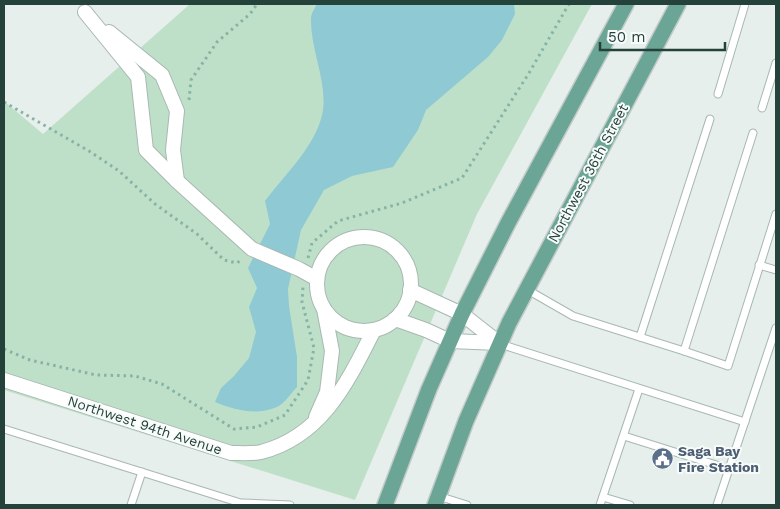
<svg xmlns="http://www.w3.org/2000/svg" width="780" height="509" font-family="'Work Sans',sans-serif">
<rect width="100%" height="100%" fill="#e6efeb"/>
<!-- green -->
<polygon fill="#bfe0c8" points="190,4 592,4 477,214 355,500 4,390 4,101 43,134"/>
<!-- water -->
<path fill="#8ec9d4" d="M317,4h197l1,10 -13,26 -14,17 -62,53 -8,20 -25,37 -41,9 -28,14 -23,40 -13,59 1,17 8,51v30c-6,6 -13,17 -20,20 -21,9 -42,3 -62,-5l6,-14 13,-12 15,-18 7,-26 -7,-25 8,-19 -9,-20 22,-44 -5,-23c20,-27 53,-57 58,-91 4,-29 -13,-62 -12,-92 0,-4 4,-10 6,-14z"/>
<g fill="none" stroke-linecap="round" stroke-linejoin="round">
<defs>
<g id="lane">
<polyline points="718,94 745,4"/>
<polyline points="762,108 776,63"/>
<polyline points="759,265 776,270"/>
<polyline points="526,289 573,316 684,351 753,133"/>
<polyline points="640,337 710,119"/>
<polyline points="500,344 745,422"/>
<polyline points="684,351 728,366 776,214"/>
<polyline points="4,429 247,505"/>
<polyline points="624,436 729,469"/>
<polyline points="438,496 467,505"/>
<polyline points="603,497 630,505"/>
<polyline points="243,503 290,505"/>
<polyline points="131,505 142,472"/>
<polyline points="600,505 639,389"/>
<polyline points="717,505 776,328"/>
</g>
<g id="street">
<polyline points="85,12 138,77 146,150 177,181 252,249 299,269 317,279"/>
<polyline points="109,32 162,75 177,111 173,150 177,181"/>
<circle cx="364" cy="284" r="47"/>
<polyline points="410,290 462,314 499,343"/>
<polyline points="395,319 426,330 450,341 499,343"/>
<path d="M4,380l227,73c9,0 21,1 30,-1 62,-16 87,-71 113,-122"/>
<polyline points="316,417 327,392 332,351 324,309"/>
</g>
<g id="primary">
<polyline points="385,505 429,389 462,314 508,223 626,4"/>
<polyline points="435,505 466,421 509,323 678,4"/>
</g>
</defs>
<!-- lane casing -->
<use href="#lane" stroke="#a8b8b2" stroke-width="9"/>
<!-- street casing -->
<use href="#street" stroke="#a8b8b2" stroke-width="16"/>
<!-- primary casing -->
<use href="#primary" stroke="#c2cac8" stroke-width="18"/>
<!-- path -->
<g stroke="#86b3a5" stroke-width="3" stroke-dasharray="2.5 4" stroke-linecap="butt">
<polyline points="189,100 191,80 217,42 250,14 257,4"/>
<polyline points="4,102 89,151 119,171 155,204 197,234 224,260 237,263 242,259"/>
<polyline points="308,258 312,243 338,221 402,203 462,178 529,73 569,4"/>
<polyline points="4,349 30,360 96,375 135,376 162,384 234,429 257,427 285,415 308,380 314,348 302,302 303,287"/>
</g>
<!-- lane -->
<use href="#lane" stroke="#fff" stroke-width="7"/>
<!-- street -->
<use href="#street" stroke="#fff" stroke-width="14"/>
<!-- primary -->
<use href="#primary" stroke="#6aa596" stroke-width="15"/>
</g>
<!-- icons -->
<defs>
<symbol id="civic-disc" viewBox="-11 -11 22 22"><circle r="9.5" fill="#5c6f8a" stroke="#f7fbf9"/><path d="M-.6-6.5H3V-4.5H.6V-3L4-1V1h2V6H-6V1h2V-1L-.6-3ZM-1.2 2.5V6h2.4V2.5Z" fill="#fff"/></symbol>
</defs>
<g fill-rule="evenodd">
<use href="#civic-disc" x="650" y="446" width="25" height="25"/>
</g>
<g text-anchor="middle" dominant-baseline="central" stroke-width="4" stroke-linejoin="round" paint-order="stroke">
<!-- street labels -->
<g font-size="14" fill="#24423a" stroke="#f7fbf9">
<text transform="translate(588 173) rotate(-62)">Northwest 36th Street</text>
<text transform="translate(145 425) rotate(18)">Northwest 94th Avenue</text>
</g>
<!-- service labels -->
<g font-size="14" font-weight="bold" fill="#4e5e75" stroke="#f7fbf9" text-anchor="start">
<text x="678" y="451">Saga Bay<tspan x="678" dy="16">Fire Station</tspan></text>
</g>
</g>
<!-- border -->
<rect width="780" height="509" fill="none" stroke="#24423a" stroke-width="10"/>
<!-- scale -->
<path d="M600 42v8h125v-8" fill="none" stroke="#24423a" stroke-width="2.5"/>
<text x="608" y="42" font-size="15" fill="#24423a" stroke="#f7fbf9" stroke-width="4" paint-order="stroke">50 m</text>
</svg>
